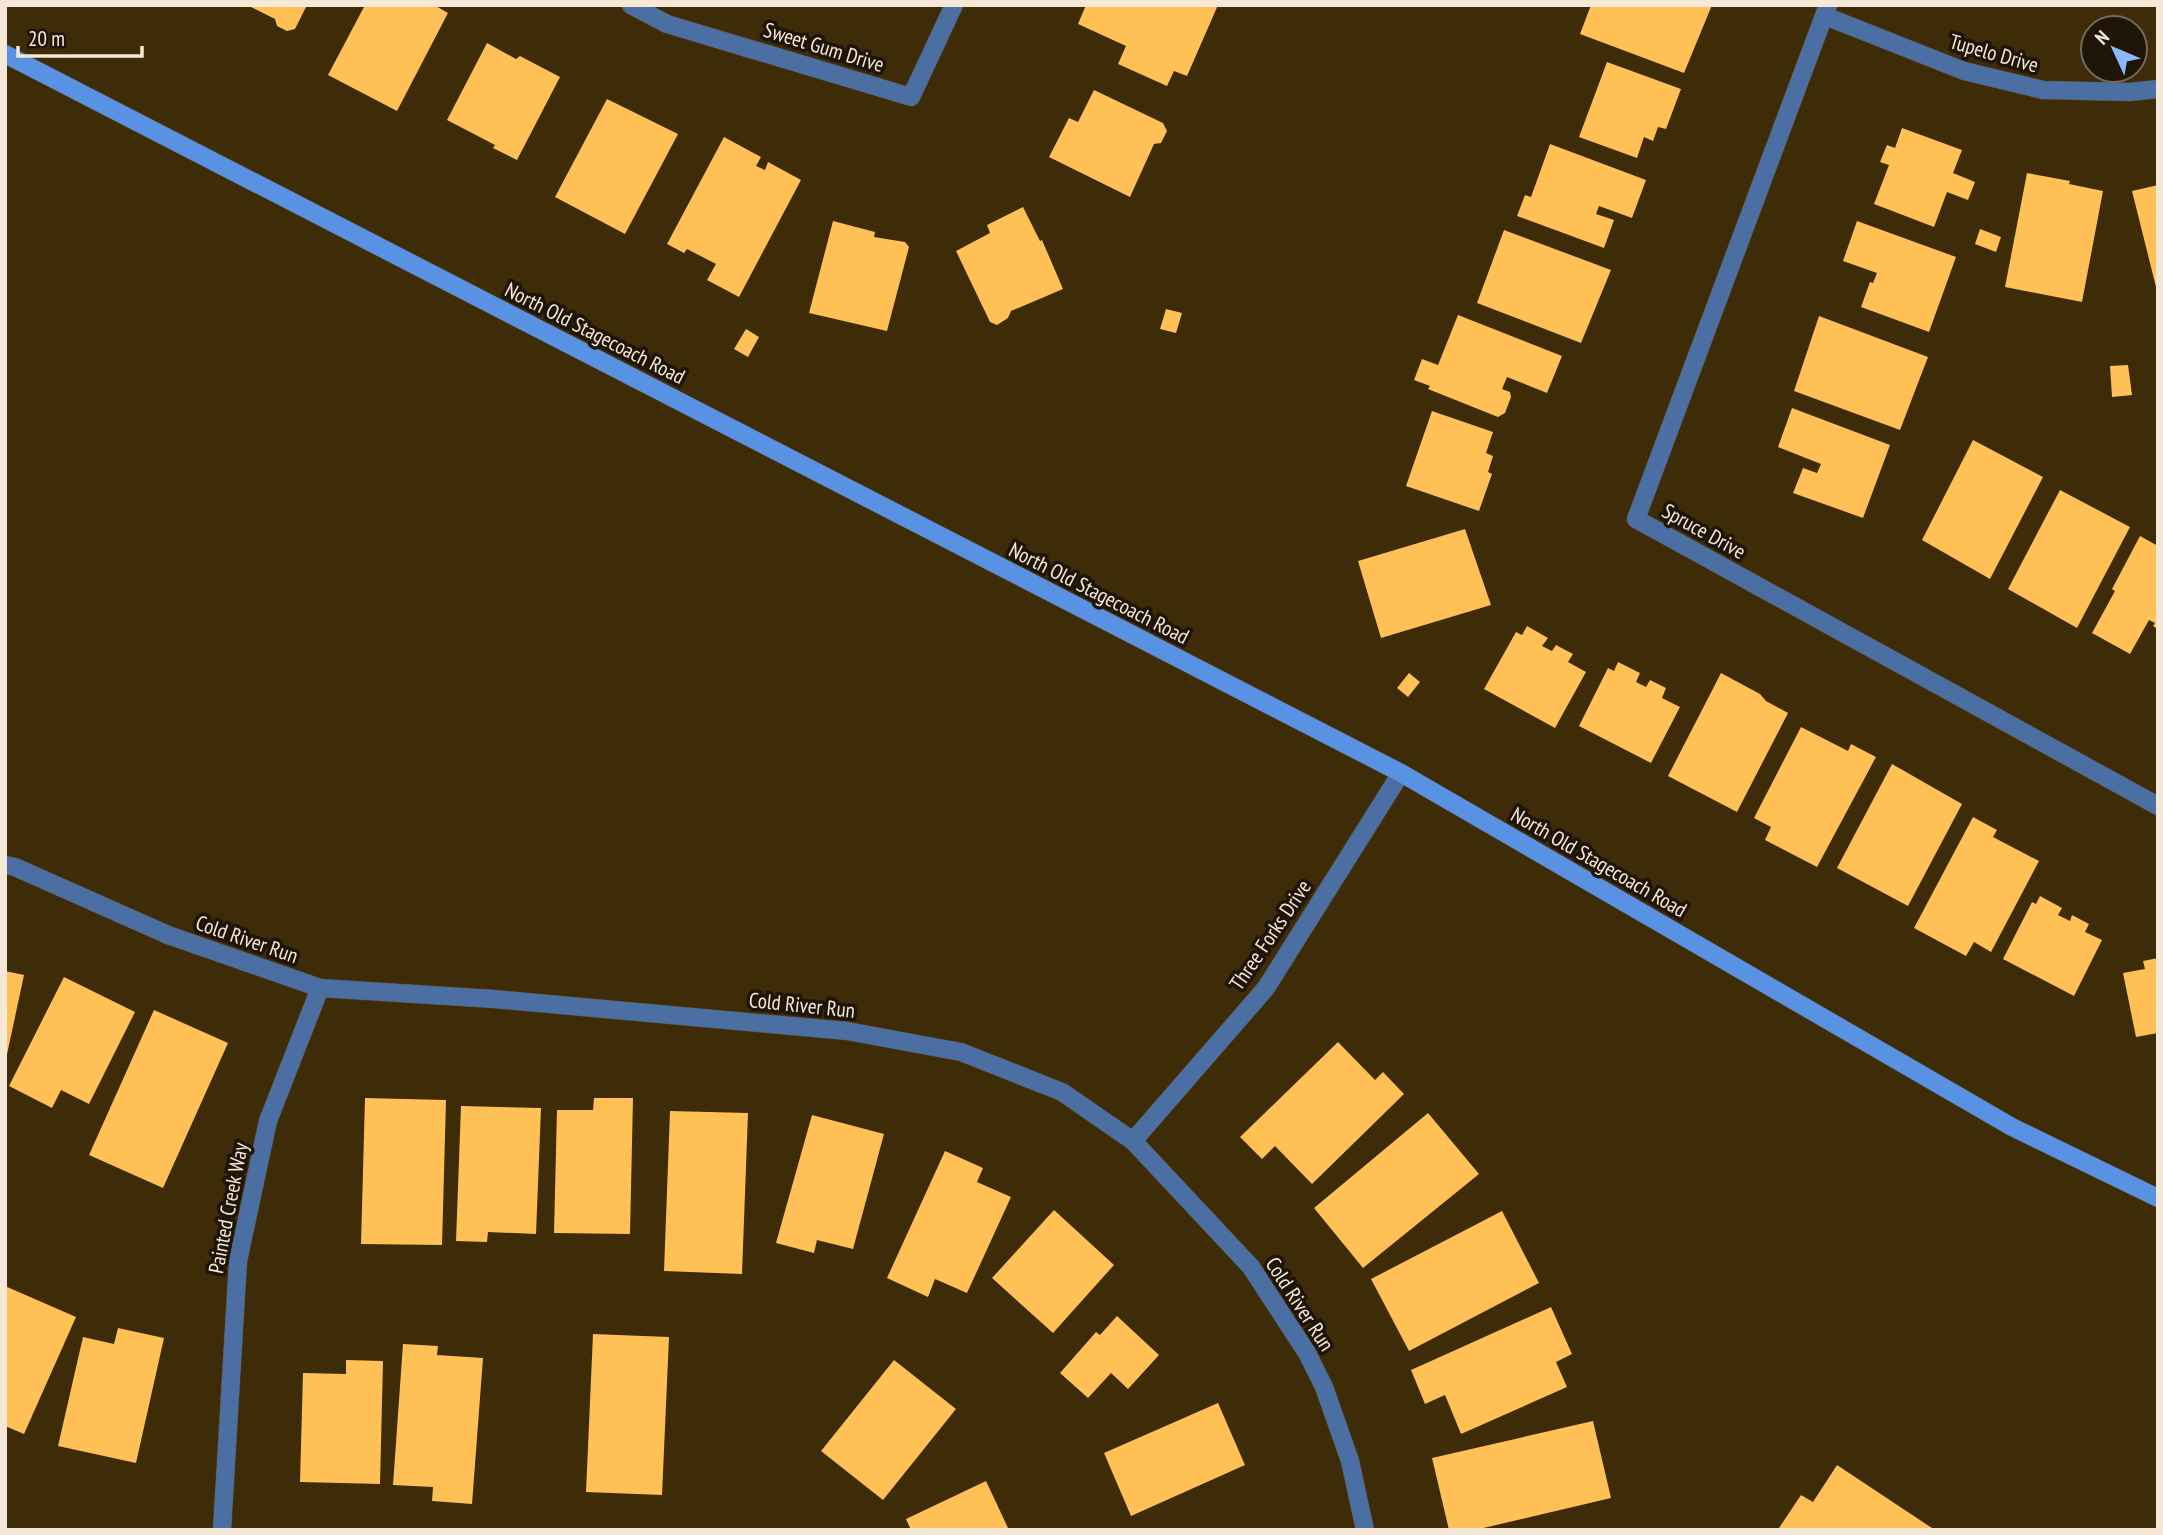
<svg xmlns="http://www.w3.org/2000/svg" width="2163" height="1535" font-family="'PT Sans Narrow',sans-serif">
<rect width="100%" height="100%" fill="#3e2b08"/>
<!-- building -->
<g fill="#ffc056">
<polygon points="247,5 307,5 295,29 287,31 277,26 275,19"/>
<polygon points="365,5 434,5 448,13 397,111 328,75"/>
<polygon points="1086,5 1218,5 1187,76 1174,71 1167,86 1118,64 1126,46 1078,24"/>
<polygon points="1591,5 1712,5 1684,73 1580,34"/>
<polygon points="487,43 516,59 520,56 560,77 517,160 493,148 495,145 447,120"/>
<polygon points="1607,62 1681,89 1666,129 1658,127 1653,141 1644,137 1637,158 1579,137"/>
<polygon points="1094,90 1163,123 1167,131 1161,143 1154,144 1130,197 1049,157 1069,118 1078,122"/>
<polygon points="607,99 678,134 625,234 555,197"/>
<polygon points="1902,128 1962,150 1953,173 1975,182 1968,200 1947,192 1934,227 1874,204 1889,165 1880,162 1887,145 1895,148"/>
<polygon points="724,137 761,157 756,166 765,170 768,162 801,180 739,297 707,280 716,264 687,249 684,253 667,244"/>
<polygon points="1550,144 1646,180 1632,218 1599,206 1596,214 1614,220 1604,248 1517,216 1525,195 1531,197"/>
<polygon points="2027,173 2070,181 2069,184 2103,191 2082,302 2005,287"/>
<polygon points="2158,185 2158,291 2157,291 2132,191"/>
<polygon points="1023,207 1040,241 1042,240 1063,289 1011,311 1008,318 997,325 990,322 956,251 990,233 987,225"/>
<polygon points="833,221 875,232 874,237 905,242 909,247 887,331 809,313"/>
<polygon points="1857,221 1956,257 1929,332 1861,307 1870,282 1873,283 1877,273 1843,261"/>
<polygon points="1980,229 2001,237 1996,252 1975,244"/>
<polygon points="1504,230 1611,270 1581,343 1477,303"/>
<polygon points="1166,309 1182,313 1176,333 1160,329"/>
<polygon points="1458,315 1562,356 1547,393 1507,377 1502,389 1510,392 1511,397 1505,413 1498,417 1428,389 1430,386 1414,380 1422,359 1438,365"/>
<polygon points="1819,316 1928,357 1900,430 1794,391"/>
<polygon points="746,329 759,337 748,357 734,349"/>
<polygon points="2128,365 2132,395 2112,397 2110,366"/>
<polygon points="1792,408 1890,445 1863,518 1793,493 1803,468 1817,473 1821,464 1778,447"/>
<polygon points="1432,411 1493,432 1486,453 1493,456 1488,472 1492,474 1479,511 1406,486"/>
<polygon points="1973,440 2043,477 1990,579 1922,540"/>
<polygon points="2060,490 2130,527 2077,628 2008,589"/>
<polygon points="1465,529 1491,605 1381,638 1358,561"/>
<polygon points="2140,536 2158,546 2158,629 2153,626 2155,623 2149,620 2130,654 2092,633 2115,591 2112,589"/>
<polygon points="1527,626 1548,638 1542,646 1552,651 1556,645 1573,654 1568,662 1586,672 1555,728 1484,689 1516,632 1522,635"/>
<polygon points="1618,662 1640,673 1636,682 1646,687 1650,680 1666,688 1662,698 1680,707 1651,763 1579,726 1608,668 1614,671"/>
<polygon points="1409,673 1420,682 1408,697 1397,688"/>
<polygon points="1721,673 1760,694 1766,701 1788,713 1737,812 1668,776"/>
<polygon points="1801,727 1848,751 1851,744 1876,757 1817,867 1765,840 1771,827 1754,818"/>
<polygon points="1892,764 1962,804 1908,906 1837,868"/>
<polygon points="1973,817 1997,830 1993,837 2039,861 1991,952 1974,942 1966,956 1914,928"/>
<polygon points="2040,896 2062,908 2058,915 2070,921 2072,915 2089,924 2085,932 2102,940 2074,996 2003,959 2032,902 2036,904"/>
<polygon points="2158,958 2158,1033 2136,1037 2123,973 2145,969 2143,961"/>
<polygon points="5,971 24,975 6,1059 5,1059"/>
<polygon points="64,977 135,1012 89,1104 61,1090 52,1108 9,1086"/>
<polygon points="154,1010 228,1043 163,1188 89,1155"/>
<polygon points="1338,1042 1375,1080 1383,1072 1404,1094 1312,1184 1275,1146 1262,1159 1240,1137"/>
<polygon points="365,1098 446,1100 442,1245 361,1244"/>
<polygon points="594,1098 633,1098 630,1234 554,1233 557,1110 593,1110"/>
<polygon points="461,1106 541,1108 536,1234 488,1232 487,1242 456,1241"/>
<polygon points="670,1111 748,1113 742,1274 664,1271"/>
<polygon points="1428,1113 1479,1174 1363,1268 1314,1208"/>
<polygon points="812,1115 884,1134 853,1249 817,1240 814,1253 776,1243"/>
<polygon points="945,1151 983,1168 977,1182 1011,1197 967,1293 935,1279 928,1297 887,1278"/>
<polygon points="1054,1210 1114,1265 1053,1333 992,1278"/>
<polygon points="1502,1211 1539,1283 1409,1351 1371,1279"/>
<polygon points="5,1286 76,1317 24,1434 5,1426"/>
<polygon points="1551,1307 1572,1354 1556,1362 1567,1387 1461,1434 1445,1395 1425,1404 1411,1370"/>
<polygon points="1117,1316 1159,1355 1128,1389 1111,1373 1088,1398 1060,1373 1096,1332 1100,1335"/>
<polygon points="118,1328 164,1338 136,1463 58,1446 83,1337 114,1344"/>
<polygon points="593,1334 669,1337 662,1495 586,1492"/>
<polygon points="403,1344 438,1346 437,1355 483,1358 472,1504 432,1501 433,1487 393,1485"/>
<polygon points="346,1360 383,1361 380,1484 300,1482 303,1373 346,1374"/>
<polygon points="894,1360 956,1409 883,1500 821,1451"/>
<polygon points="1218,1403 1245,1465 1131,1516 1104,1453"/>
<polygon points="1593,1421 1611,1498 1475,1530 1449,1530 1432,1458"/>
<polygon points="1837,1465 1935,1530 1779,1528 1801,1495 1813,1502"/>
<polygon points="986,1481 1009,1530 911,1530 906,1519"/>
</g>
<g fill="none" stroke-linecap="round" stroke-linejoin="round">
<defs>
<g id="street">
<polyline points="631,5 667,24 911,97 954,5"/>
<polyline points="1828,5 1636,519 2158,806"/>
<polyline points="1825,16 1964,71 2043,90 2130,92 2158,89"/>
<polyline points="5,865 15,867 168,935 320,988 494,999 847,1031 961,1052 1062,1092 1133,1141 1251,1267 1307,1353 1324,1387 1350,1461 1365,1530"/>
<polyline points="1133,1141 1266,988 1401,773"/>
<polyline points="222,1530 238,1261 268,1121 320,988"/>
</g>
<polyline id="secondary" points="5,54 1401,773 2012,1127 2158,1198"/>
</defs>
<!-- street casing -->
<use href="#street" stroke="#5b4929" stroke-width="19"/>
<!-- secondary casing -->
<use href="#secondary" stroke="#5b4929" stroke-width="19"/>
<!-- street -->
<use href="#street" stroke="#4b6fa2" stroke-width="18"/>
<!-- secondary -->
<use href="#secondary" stroke="#5991e3" stroke-width="18"/>
</g>
<g text-anchor="middle" dominant-baseline="central" stroke-width="7" stroke-linejoin="round" paint-order="stroke">
<!-- street labels -->
<g font-size="21" fill="#f5e8d6" stroke="#1e1508">
<text transform="translate(824 47) rotate(17)">Sweet Gum Drive</text>
<text transform="translate(1994 53) rotate(16)">Tupelo Drive</text>
<text transform="translate(595 333) rotate(27)">North Old Stagecoach Road</text>
<text transform="translate(1704 531) rotate(29)">Spruce Drive</text>
<text transform="translate(1099 593) rotate(27)">North Old Stagecoach Road</text>
<text transform="translate(1599 862) rotate(30)">North Old Stagecoach Road</text>
<text transform="translate(1270 935) rotate(-56)">Three Forks Drive</text>
<text transform="translate(247 939) rotate(19)">Cold River Run</text>
<text transform="translate(802 1005) rotate(6)">Cold River Run</text>
<text transform="translate(228 1208) rotate(-79)">Painted Creek Way</text>
<text transform="translate(1300 1304) rotate(57)">Cold River Run</text>
</g>
</g>
<!-- border -->
<rect width="2163" height="1535" fill="none" stroke="#f5e8d6" stroke-width="14"/>
<!-- north arrow -->
<g transform="translate(2114 49) rotate(314)"><circle r="33" fill="#1e1508" stroke="#74695a" stroke-width="2"/>
<path d="M0-5L12 26L0 18L-12 26Z" fill="#8bb9fc"/>
<text y="-10" font-size="19" font-weight="bold" text-anchor="middle" fill="#f5e8d6">N</text>
</g>
<!-- scale -->
<path d="M18 46v10h124v-10" fill="none" stroke="#f5e8d6" stroke-width="3.5"/>
<text x="28" y="46" font-size="21" fill="#f5e8d6" stroke="#1e1508" stroke-width="5" paint-order="stroke">20 m</text>
</svg>
